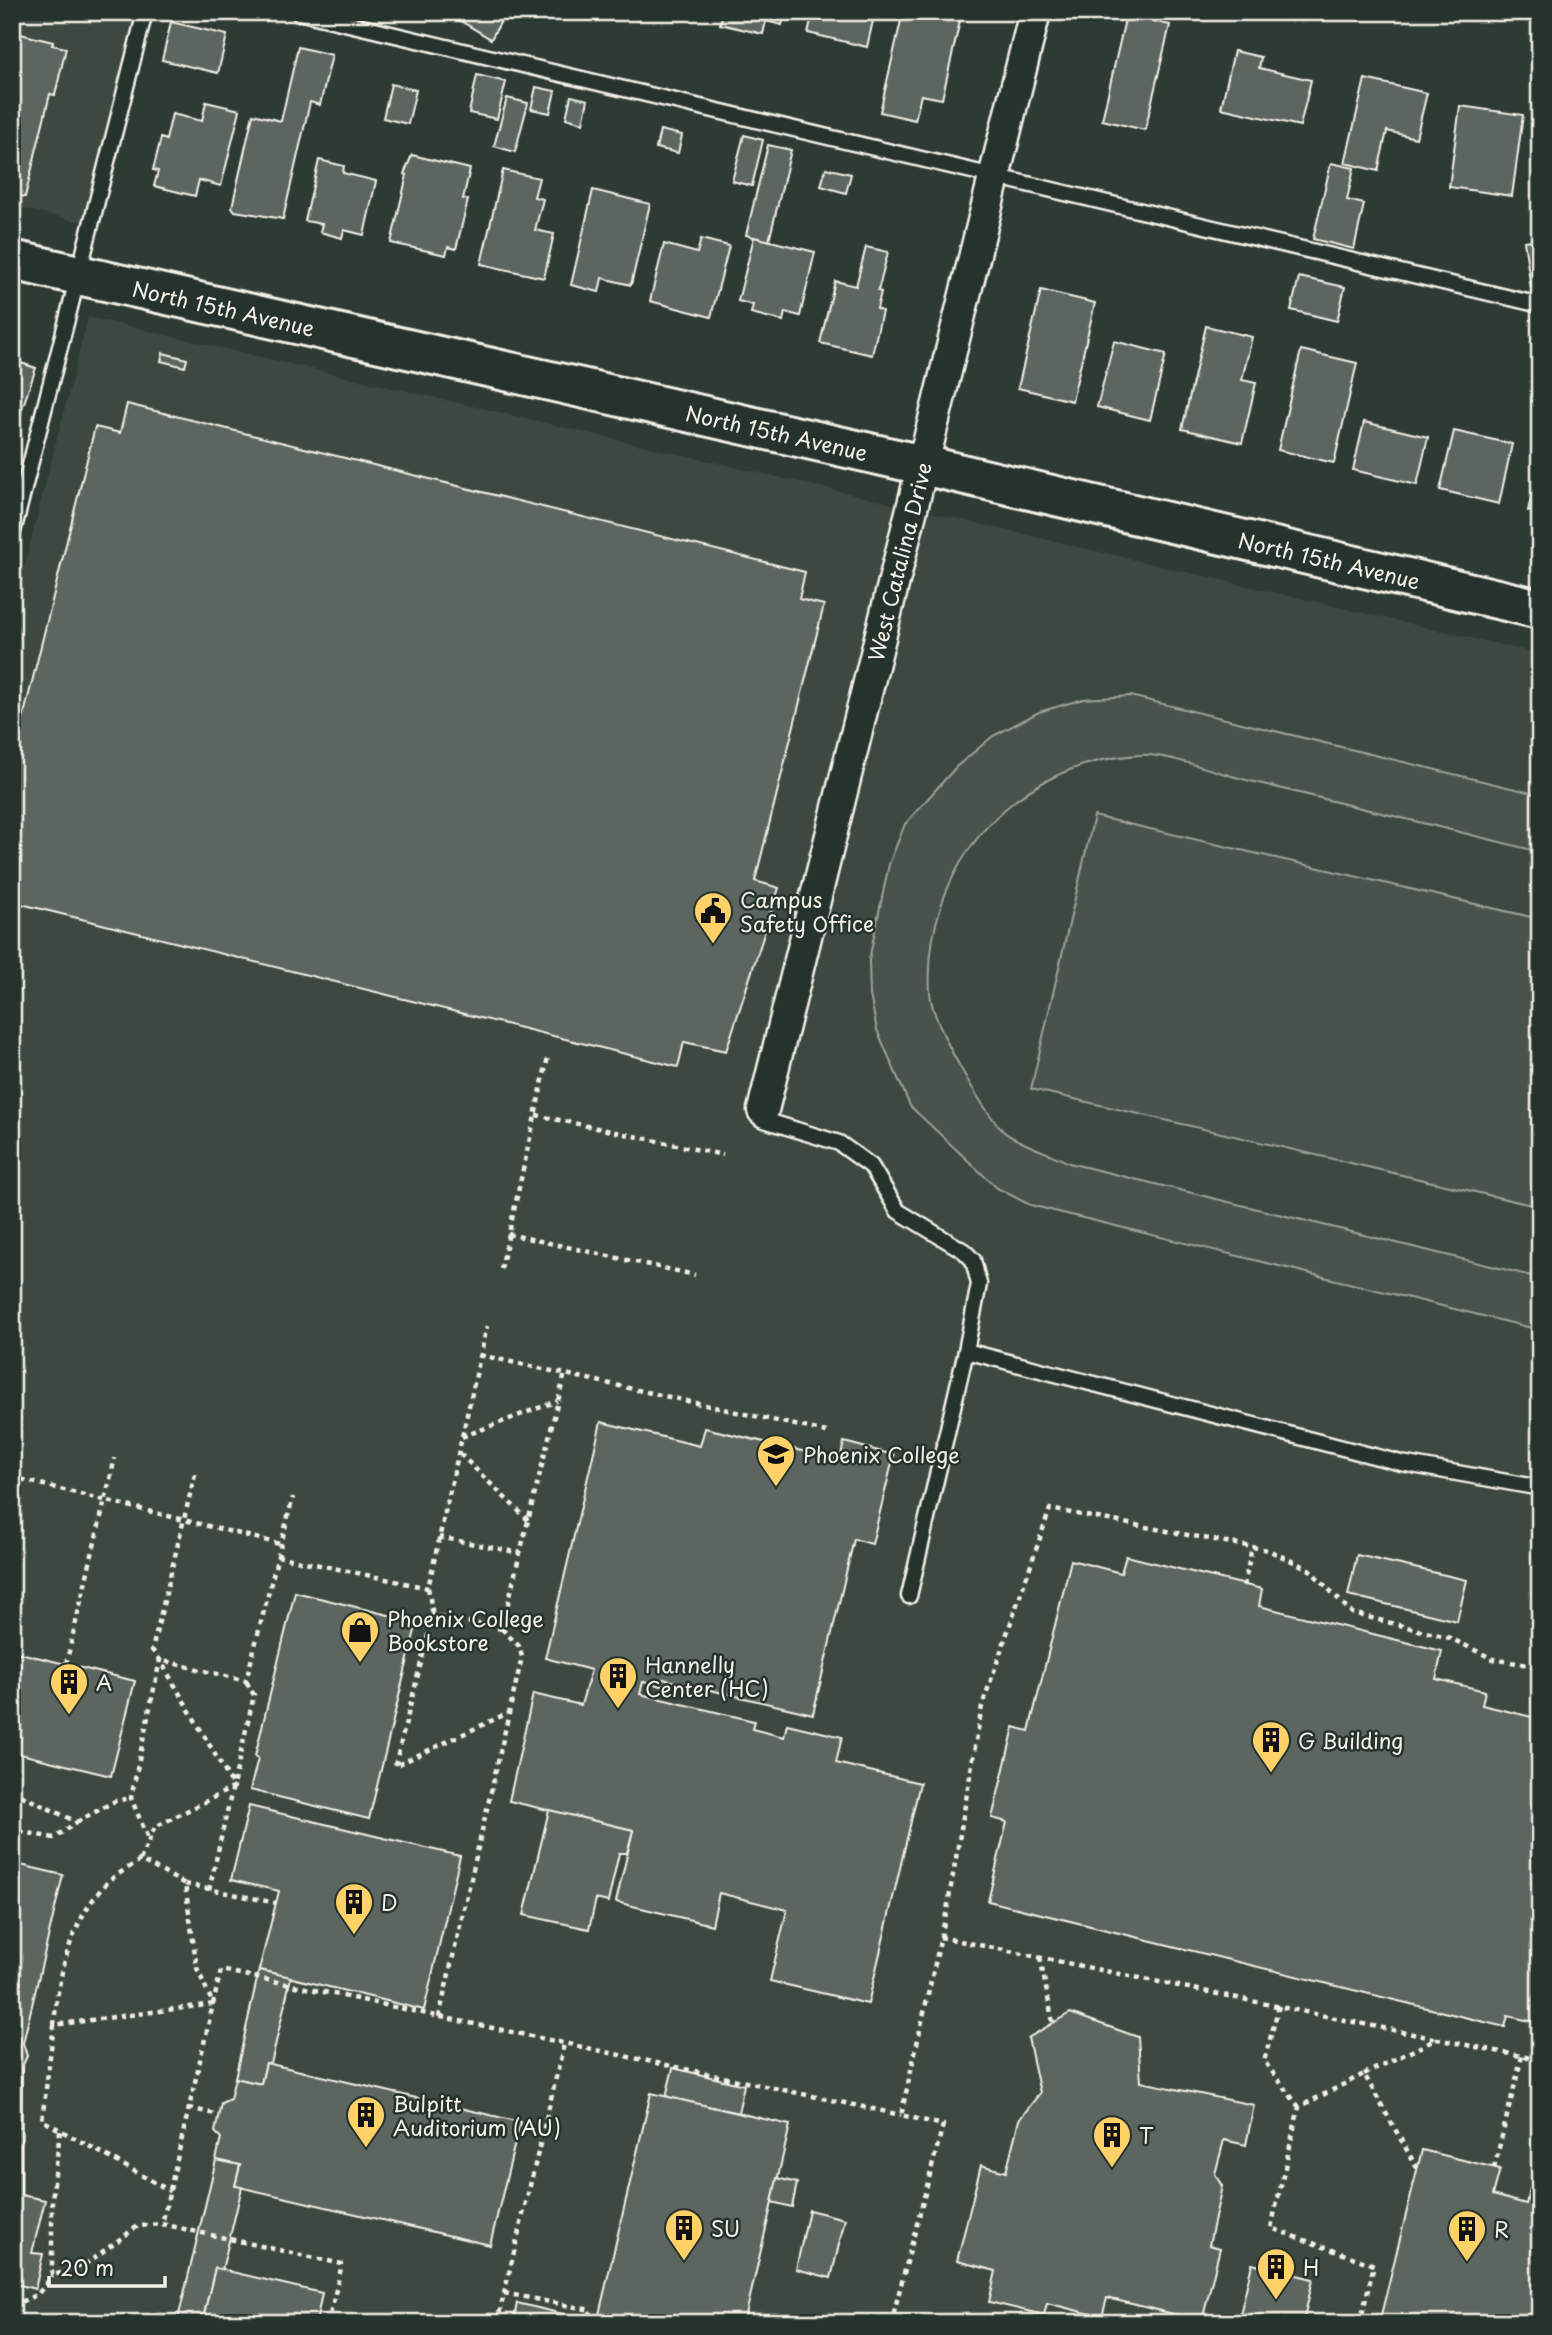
<svg xmlns="http://www.w3.org/2000/svg" width="1552" height="2335" font-family="'Playpen Sans',sans-serif">
<rect width="100%" height="100%" fill="#2e3b34"/>
<filter id="ink" filterUnits="userSpaceOnUse"><feTurbulence type="fractalNoise" baseFrequency=".0143" numOctaves="2"/><feDisplacementMap in="SourceGraphic" scale="14" xChannelSelector="R" yChannelSelector="G"/><feConvolveMatrix kernelMatrix="1 2 1 2 8 2 1 2 1" color-interpolation-filters="sRGB"/></filter>
<g filter="url(#ink)">
<!-- built -->
<g fill="#3c4841">
<polygon points="12,12 152,12 98,226 12,206"/>
<polygon points="88,317 1540,654 1540,2323 12,2323 12,602 15,603"/>
</g>
<!-- pitch -->
<g fill="#48524c" stroke="#9ea29a" stroke-width="2">
<path d="M1130,696l410,99v57c-99,-25 -198,-49 -298,-73 -25,-7 -79,-26 -102,-24 -126,7 -217,111 -210,237 1,31 51,115 73,139 11,11 50,23 66,32l471,115v52l-510,-125 -33,-17 -87,-82 -33,-76 -7,-35 -1,-35 20,-96 16,-40 51,-57 37,-31 46,-24 44,-13z"/>
<polygon points="1094,816 1540,919 1540,1207 1031,1089"/>
</g>
<!-- building -->
<g fill="#5c655e" stroke="#f4f1e8" stroke-width="2">
<polygon points="459,12 506,12 491,39 456,18"/>
<polygon points="723,12 785,12 782,25 766,21 763,34 720,24"/>
<polygon points="813,12 875,12 867,47 808,33"/>
<polygon points="903,12 962,12 942,99 921,95 915,120 880,112"/>
<polygon points="1126,15 1170,25 1145,130 1102,120"/>
<polygon points="171,22 227,35 218,73 162,60"/>
<polygon points="12,32 53,42 52,45 66,48 55,95 50,94 25,197 12,194"/>
<polygon points="298,47 332,55 320,105 310,102 283,219 235,211 232,207 253,114 281,121"/>
<polygon points="1234,51 1261,57 1259,68 1311,80 1300,126 1221,108"/>
<polygon points="477,75 506,82 497,119 469,113"/>
<polygon points="1365,79 1427,93 1416,138 1387,131 1378,171 1345,163"/>
<polygon points="391,84 416,90 408,124 383,118"/>
<polygon points="536,87 555,91 550,113 531,109"/>
<polygon points="571,96 588,100 583,123 566,118"/>
<polygon points="507,98 528,103 515,152 494,146"/>
<polygon points="206,102 240,110 221,186 199,180 195,196 154,186 158,171 153,170 161,138 166,140 172,114 202,121"/>
<polygon points="1460,106 1523,115 1512,196 1449,187"/>
<polygon points="660,130 682,135 678,153 656,148"/>
<polygon points="744,135 763,140 752,186 732,181"/>
<polygon points="768,145 791,150 769,241 746,235"/>
<polygon points="412,155 470,169 463,199 468,200 456,249 448,247 446,255 391,243 407,175 404,174"/>
<polygon points="319,160 344,166 343,173 376,181 364,235 344,230 342,238 320,232 322,224 305,221"/>
<polygon points="1331,163 1354,168 1347,200 1364,204 1354,249 1313,239"/>
<polygon points="826,168 851,174 846,193 821,186"/>
<polygon points="503,170 539,178 534,197 543,199 535,230 554,234 544,278 481,264"/>
<polygon points="593,190 650,204 631,285 602,278 599,292 571,285"/>
<polygon points="754,237 815,252 800,316 785,312 783,321 751,313 753,305 738,301"/>
<polygon points="701,239 729,246 711,317 650,301 664,244 697,253"/>
<polygon points="1540,239 1540,287 1531,288 1524,241"/>
<polygon points="866,247 888,252 878,291 881,292 877,309 882,311 872,355 820,343 835,281 856,286"/>
<polygon points="1299,277 1345,287 1337,321 1291,310"/>
<polygon points="1041,290 1095,303 1072,401 1018,388"/>
<polygon points="1206,326 1252,337 1242,380 1256,383 1242,443 1182,429"/>
<polygon points="1114,341 1166,354 1150,420 1097,407"/>
<polygon points="1301,350 1357,363 1334,463 1278,450"/>
<polygon points="163,353 187,359 185,367 161,361"/>
<polygon points="12,360 36,368 12,438"/>
<polygon points="127,404 805,572 799,599 824,605 755,881 779,888 726,1051 684,1042 678,1067 17,903 20,894 12,892 12,763 95,427 120,433"/>
<polygon points="1364,422 1428,437 1417,485 1353,470"/>
<polygon points="1454,431 1512,444 1499,504 1440,490"/>
<polygon points="1540,459 1540,513 1528,511"/>
<polygon points="601,1422 700,1446 705,1428 840,1460 844,1442 894,1455 872,1544 854,1539 813,1714 663,1679 662,1686 643,1682 640,1694 754,1721 752,1729 784,1737 787,1724 842,1737 836,1763 920,1783 868,2004 770,1981 787,1910 719,1893 712,1925 616,1902 633,1830 509,1801 533,1694 581,1705 591,1670 545,1658"/>
<polygon points="1357,1555 1467,1580 1457,1621 1348,1595"/>
<polygon points="1126,1556 1262,1589 1259,1606 1442,1651 1436,1679 1485,1691 1482,1705 1540,1719 1540,1999 1534,2022 1508,2016 1505,2027 988,1901 1007,1822 992,1818 1014,1727 1029,1731 1071,1560 1121,1573"/>
<polygon points="295,1592 417,1622 369,1819 250,1790 258,1758 255,1756"/>
<polygon points="12,1651 135,1681 111,1776 12,1752"/>
<polygon points="249,1806 460,1856 424,2010 259,1970 279,1891 231,1880"/>
<polygon points="549,1810 633,1830 627,1853 619,1853 608,1902 596,1899 589,1929 524,1915"/>
<polygon points="12,1863 63,1875 23,2043 27,2056 22,2067 21,2195 45,2200 32,2253 43,2254 35,2289 12,2283"/>
<polygon points="259,1970 291,1977 271,2064 266,2063 261,2084 235,2078"/>
<polygon points="1070,2013 1138,2037 1141,2082 1254,2105 1246,2145 1224,2140 1215,2174 1222,2186 1209,2245 1220,2248 1202,2321 1107,2298 1102,2317 1047,2303 1044,2315 989,2302 996,2271 957,2261 981,2165 1006,2172 1019,2120 1040,2093 1028,2038"/>
<polygon points="266,2063 520,2122 490,2245 235,2186 240,2165 216,2160 221,2138 215,2132 221,2103 230,2099 235,2078 261,2084"/>
<polygon points="673,2068 744,2085 738,2113 666,2097"/>
<polygon points="651,2093 790,2125 744,2323 597,2323"/>
<polygon points="1422,2150 1500,2169 1493,2195 1526,2204 1533,2177 1540,2179 1540,2323 1379,2323"/>
<polygon points="216,2160 240,2165 235,2186 242,2187 222,2270 215,2268 202,2323 177,2323"/>
<polygon points="777,2178 797,2183 792,2207 772,2202"/>
<polygon points="809,2210 845,2219 831,2278 796,2269"/>
<polygon points="1252,2264 1313,2279 1303,2323 1238,2323"/>
<polygon points="215,2268 322,2293 316,2323 202,2323"/>
<polygon points="517,2303 575,2317 573,2323 513,2323"/>
</g>
<g fill="none" stroke-linecap="round" stroke-linejoin="round">
<defs>
<g id="lane">
<polyline points="298,12 1540,305"/>
<polyline points="12,536 145,12"/>
<polyline points="761,1119 839,1143 871,1166 898,1211 964,1251 973,1260 979,1284 966,1351 1401,1463 1535,1487 1540,1484"/>
<polyline points="909,1596 966,1351"/>
</g>
<g id="street">
<path id="s1" d="M763,1110l272,-1098"/>
</g>
<g id="secondary">
<path id="s2" d="M12,260l911,205 617,144"/>
</g>
</defs>
<!-- lane casing -->
<use href="#lane" stroke="#f4f1e8" stroke-width="19"/>
<!-- street casing -->
<use href="#street" stroke="#f4f1e8" stroke-width="35"/>
<!-- secondary casing -->
<use href="#secondary" stroke="#f4f1e8" stroke-width="44"/>
<!-- path -->
<g stroke="#f4f1e8" stroke-width="4.5" stroke-dasharray="5 5" stroke-linecap="butt">
<polyline points="536,1115 723,1155"/>
<polyline points="508,1234 695,1275"/>
<polyline points="501,1269 548,1057"/>
<polyline points="480,1355 831,1433"/>
<polyline points="462,1437 557,1401"/>
<polyline points="460,1454 528,1520"/>
<polyline points="195,1474 152,1650 160,1660 246,1681 293,1497"/>
<polyline points="12,1477 280,1544"/>
<polyline points="439,1537 520,1553 565,1373"/>
<polyline points="277,1556 428,1588 487,1326"/>
<polyline points="1244,1586 1252,1547 1268,1550 1309,1569 1352,1613 1450,1638 1493,1659 1540,1667"/>
<polyline points="428,1588 433,1615"/>
<polyline points="502,1629 433,1615 395,1766 508,1713"/>
<polyline points="66,1664 115,1458"/>
<polyline points="12,1791 77,1822 54,1838 12,1830"/>
<polyline points="77,1822 115,1801 131,1798"/>
<polyline points="140,1860 155,1827 234,1787 160,1660 131,1798 149,1841"/>
<polyline points="185,1884 276,1903"/>
<polyline points="209,1890 254,1695 246,1681"/>
<polyline points="940,1937 1437,2039"/>
<polyline points="1040,1958 1053,2023"/>
<polyline points="1279,2006 1264,2061 1299,2107"/>
<polyline points="439,2017 522,1657 519,1646 502,1629 520,1553"/>
<path d="M54,2025c4,-48 16,-103 51,-140 9,-10 24,-17 35,-25l45,24 12,84 16,36 -159,21 -12,95 128,71"/>
<polyline points="1364,2074 1437,2039 1540,2060"/>
<polyline points="189,2108 219,2115"/>
<polyline points="60,2131 52,2200 52,2276 87,2263 138,2226 162,2224"/>
<polyline points="1494,2168 1522,2056"/>
<polyline points="504,2293 591,2310 588,2323"/>
<polyline points="12,2306 38,2294 52,2276"/>
<polyline points="328,2323 342,2264 162,2224 221,1970 901,2115"/>
<polyline points="497,2323 564,2044"/>
<polyline points="891,2323 943,2125 901,2115 947,1910 982,1706 1050,1509 1252,1547"/>
<polyline points="1360,2323 1374,2265 1271,2228 1299,2107 1364,2074 1417,2168"/>
</g>
<!-- lane -->
<use href="#lane" stroke="#26332d" stroke-width="14"/>
<!-- street -->
<use href="#street" stroke="#26332d" stroke-width="30"/>
<!-- secondary -->
<use href="#secondary" stroke="#26332d" stroke-width="38"/>
</g>
</g>
<!-- icons -->
<defs>
<symbol id="civic-pin" viewBox="-11 -11 22 30"><path d="M0 17L-7.5 6A9.5 9.5 0 1 1 7.5 6Z" fill="#ffd166" stroke="#26332d"/><path d="M-.6-6.5H3V-4.5H.6V-3L4-1V1h2V6H-6V1h2V-1L-.6-3ZM-1.2 2.5V6h2.4V2.5Z" fill="#111"/></symbol>
<symbol id="university-pin" viewBox="-11 -11 22 30"><path d="M0 17L-7.5 6A9.5 9.5 0 1 1 7.5 6Z" fill="#ffd166" stroke="#26332d"/><path d="M0-5L7-2L0 1L-7-2ZM-4 1L0 2.5L4 1V4Q0 6-4 4Z" fill="#111"/></symbol>
<symbol id="shop-pin" viewBox="-11 -11 22 30"><path d="M0 17L-7.5 6A9.5 9.5 0 1 1 7.5 6Z" fill="#ffd166" stroke="#26332d"/><path d="M-5-2.5h2.3a2.7 3.5 0 0 1 5.4 0H5L5.5 6h-11ZM-1.5-2.5h3a1.5 2.3 0 0 0-3 0Z" fill="#111"/></symbol>
<symbol id="building-pin" viewBox="-11 -11 22 30"><path d="M0 17L-7.5 6A9.5 9.5 0 1 1 7.5 6Z" fill="#ffd166" stroke="#26332d"/><path d="M-4-6H4V6H1V3H-1V6H-4ZM-2.5-4.3h1.7v1.8h-1.7ZM.8-4.3h1.7v1.8H.8ZM-2.5-1h1.7V.8h-1.7ZM.8-1h1.7V.8H.8Z" fill="#111"/></symbol>
</defs>
<g fill-rule="evenodd">
<use href="#civic-pin" x="691" y="889" width="44" height="60"/>
<use href="#university-pin" x="754" y="1432" width="44" height="60"/>
<use href="#shop-pin" x="338" y="1608" width="44" height="60"/>
<use href="#building-pin" x="596" y="1654" width="44" height="60"/>
<use href="#building-pin" x="47" y="1660" width="44" height="60"/>
<use href="#building-pin" x="1249" y="1718" width="44" height="60"/>
<use href="#building-pin" x="332" y="1880" width="44" height="60"/>
<use href="#building-pin" x="344" y="2093" width="44" height="60"/>
<use href="#building-pin" x="1090" y="2113" width="44" height="60"/>
<use href="#building-pin" x="662" y="2206" width="44" height="60"/>
<use href="#building-pin" x="1445" y="2207" width="44" height="60"/>
<use href="#building-pin" x="1254" y="2245" width="44" height="60"/>
</g>
<g text-anchor="middle" dominant-baseline="central" stroke-width="5" stroke-linejoin="round" paint-order="stroke">
<!-- street labels -->
<g font-size="21" fill="#f4f1e8" stroke="#26332d">
<text stroke="none"><textPath href="#s2" startOffset="217">North 15th Avenue</textPath></text>
<text stroke="none"><textPath href="#s2" startOffset="784">North 15th Avenue</textPath></text>
<text stroke="none"><textPath href="#s2" startOffset="1351">North 15th Avenue</textPath></text>
<text stroke="none"><textPath href="#s1" startOffset="565">West Catalina Drive</textPath></text>
</g>
<!-- poi labels -->
<g font-size="21" fill="#f4f1e8" stroke="#26332d" text-anchor="start">
<text x="740" y="899">Campus<tspan x="740" dy="24">Safety Office</tspan></text>
<text x="803" y="1454">Phoenix College</text>
<text x="387" y="1618">Phoenix College<tspan x="387" dy="24">Bookstore</tspan></text>
<text x="645" y="1664">Hannelly<tspan x="645" dy="24">Center (HC)</tspan></text>
<text x="96" y="1682">A</text>
<text x="1298" y="1740">G Building</text>
<text x="381" y="1902">D</text>
<text x="393" y="2103">Bulpitt<tspan x="393" dy="24">Auditorium (AU)</tspan></text>
<text x="1139" y="2135">T</text>
<text x="711" y="2228">SU</text>
<text x="1494" y="2229">R</text>
<text x="1303" y="2267">H</text>
</g>
</g>
<!-- margin -->
<rect width="1552" height="2335" fill="none" stroke="#26332d" stroke-width="42"/>
<rect x="21" y="21" width="1510" height="2293" fill="none" stroke="#f4f1e8" stroke-width="2.5" filter="url(#ink)"/>
<!-- scale -->
<path d="M49 2276v10h116v-10" fill="none" stroke="#f4f1e8" stroke-width="3.5"/>
<text x="60" y="2276" font-size="21" fill="#f4f1e8" stroke="#26332d" stroke-width="5" paint-order="stroke">20 m</text>
</svg>
